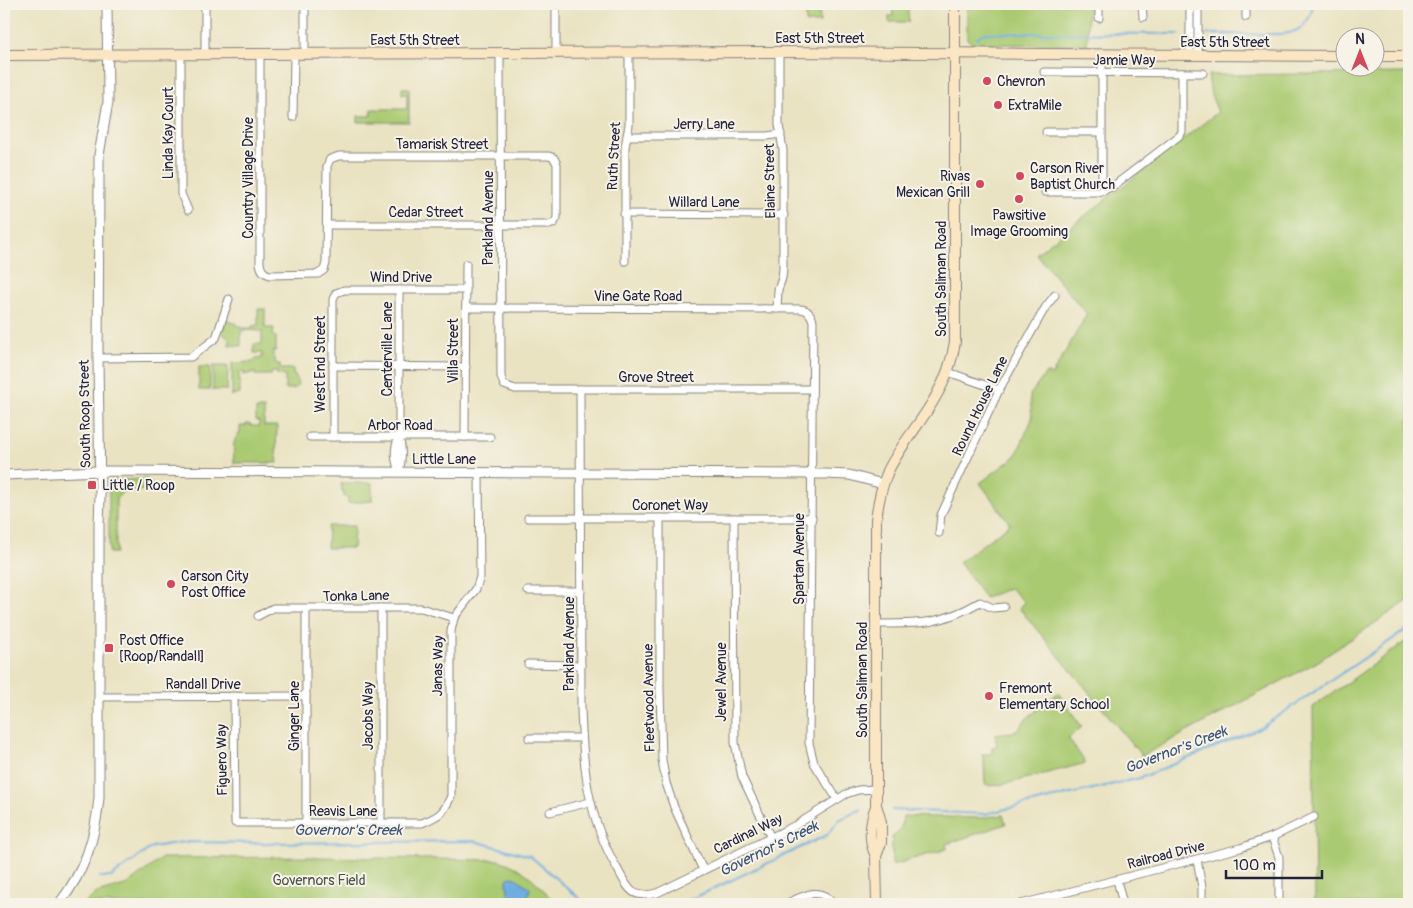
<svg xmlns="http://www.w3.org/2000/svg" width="1413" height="908" font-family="Pangolin,sans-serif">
<rect width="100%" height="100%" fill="#f7f3e8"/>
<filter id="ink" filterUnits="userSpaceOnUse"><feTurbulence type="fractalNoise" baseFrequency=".02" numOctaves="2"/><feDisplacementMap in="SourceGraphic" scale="10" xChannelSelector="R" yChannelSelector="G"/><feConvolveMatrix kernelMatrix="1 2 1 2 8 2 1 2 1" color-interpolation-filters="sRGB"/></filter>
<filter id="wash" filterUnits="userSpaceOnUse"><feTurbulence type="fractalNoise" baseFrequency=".0096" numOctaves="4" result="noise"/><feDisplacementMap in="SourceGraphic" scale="20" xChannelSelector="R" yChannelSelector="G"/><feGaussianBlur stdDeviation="1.12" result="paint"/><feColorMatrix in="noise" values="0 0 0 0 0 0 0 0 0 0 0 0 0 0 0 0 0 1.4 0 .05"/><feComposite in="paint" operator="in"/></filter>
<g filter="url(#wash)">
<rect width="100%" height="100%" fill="#eae3c2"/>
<!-- green -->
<g fill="#aaca71" stroke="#667656">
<polygon points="808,4 821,4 819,5 820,23 806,23 805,6"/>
<polygon points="892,4 907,4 909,22 889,22 889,16 893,16"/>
<polygon points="967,4 1088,4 1087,45 972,44 967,39"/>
<polygon points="1409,73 1409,600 1317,662 1142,756 1019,608 1024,602 1010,588 985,598 959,562 1010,524 980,483 1016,456 1032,419 1030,395 1046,373 1052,375 1087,314 1036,254 1218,112 1211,95 1208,75"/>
<polygon points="402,88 409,88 409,122 358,122 358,116 371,116 372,109 407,109 407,94 402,94"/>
<polygon points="258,309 265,309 265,328 274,328 273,336 276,337 276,351 273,351 273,358 275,359 276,364 280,364 280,369 293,369 293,375 296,376 298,384 294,389 285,389 285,376 277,374 277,372 272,372 271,375 255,375 255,372 244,375 244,372 239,372 240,394 232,396 232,363 253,362 256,359 262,358 262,353 254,353 254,344 262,344 262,331 241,330 241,346 229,345 230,340 222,333 226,319 232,323 236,323 237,326 242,326 242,328 252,328 252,326 258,325"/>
<polygon points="213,366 228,366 227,390 213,390"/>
<rect x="199" y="367" width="11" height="23"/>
<path d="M256,409h8v17h13l-1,25 2,12h-44c0,-10 -3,-24 6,-30v-7h6v-2h5v2h8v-5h-3z"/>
<polygon points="112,480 147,479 153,485 153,490 124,491 116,499 116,553 109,553 109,483"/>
<polygon points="341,483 372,483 372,501 348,503 348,497 344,497 344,491 342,491"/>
<polygon points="328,526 354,526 353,548 327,548"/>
<polygon points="1409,639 1409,904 1315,904 1313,707"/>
<polygon points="1058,693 1082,727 1068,738 1086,763 1005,784 991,786 985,784 984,761 982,754 992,754 992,747 997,746 995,734 1012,732 1018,730 1026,719"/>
<path d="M1003,815l3,9 -60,20 1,5 -55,16v-28c10,-5 9,-11 11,-21l77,2z"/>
<path d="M314,857l184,3c25,7 41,23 57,44l-14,-1 -2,1h-455l13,-11 31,-9 34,-26z"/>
</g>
<!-- water -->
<path fill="#6eade1" stroke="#48688e" d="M510,877l6,1 14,10 -2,9 -4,6h-13c-3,-7 -4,-16 -4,-24z"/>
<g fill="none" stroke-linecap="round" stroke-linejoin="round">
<!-- stream -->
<g stroke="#6eade1" stroke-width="2">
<path d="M1208,34h74c18,-1 29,-12 31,-30"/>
<polyline points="976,39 982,34 987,33 1180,34"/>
<polyline points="892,810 985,814 1140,778 1259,729 1409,628"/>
<polyline points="100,877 111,877 152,847 183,842 266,843 474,841 530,856 586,904"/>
<polyline points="681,904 827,835 839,820 862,809"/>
</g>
</g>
</g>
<g filter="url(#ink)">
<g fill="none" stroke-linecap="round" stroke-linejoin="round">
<defs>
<g id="minor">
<polyline points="1099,4 1099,18"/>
<polyline points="1142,4 1143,17"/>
<polyline points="1190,4 1190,56"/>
<polyline points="1198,4 1198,56"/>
<polyline points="1246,4 1246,17"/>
<polyline points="500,53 501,377 504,385 515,389 812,389"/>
<polyline points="556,53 556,4"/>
<polyline points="181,54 181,194 188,210"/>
<polyline points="205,54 205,4"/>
<path d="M260,54v209c1,7 3,10 10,12l48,-1 6,-4 2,-7 1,-97 3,-7 9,-3h210l5,2 3,6v54l-3,5 -5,2h-222"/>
<polyline points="305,54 305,4"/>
<polyline points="1102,55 1102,184 1104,191"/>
<polyline points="1044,72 1203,73"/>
<polyline points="293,117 294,54"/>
<polyline points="1046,132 1102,132"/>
<polyline points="627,136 767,136 781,134"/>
<polyline points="1045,192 1098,192 1112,187 1179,136 1182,132 1182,73"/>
<polyline points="624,214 784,215"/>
<polyline points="625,261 625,147 629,125 629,52"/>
<path d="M466,308l334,1c7,0 11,5 13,12l-4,422 5,20 23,36"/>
<polyline points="777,309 778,290 782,278 783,268 783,150 779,125 779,52"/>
<polyline points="98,358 191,357 216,338 229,299"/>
<polyline points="333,366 466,367"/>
<polyline points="948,372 999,390"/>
<path d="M580,389l1,319c2,59 6,109 36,160 11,20 14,32 40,25l139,-68 50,-31 12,-4 18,-1"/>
<polyline points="310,437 490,437"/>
<polyline points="333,437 333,299 336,293 344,290 466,290"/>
<polyline points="465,437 466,264"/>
<path d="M399,472c3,-12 4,-23 0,-35v-147"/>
<path d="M399,472c-4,-12 -6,-23 0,-35"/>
<polyline points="528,518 812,518"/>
<polyline points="660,518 660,690 662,760 666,783 674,807 703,870"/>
<polyline points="734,518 735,743 742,777 771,838"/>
<polyline points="939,533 941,515 999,390 1045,308 1055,295"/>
<polyline points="528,591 581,591"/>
<polyline points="258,616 273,608 421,608 454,618"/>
<path d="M876,624c44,0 64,1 104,-22l13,6 11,-1"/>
<polyline points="528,664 581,665"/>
<path d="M234,696l1,127h187c17,-7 22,-10 29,-27v-165l3,-13 22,-29 4,-12 -1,-104"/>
<polyline points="99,697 306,696"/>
<polyline points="529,738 582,738"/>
<polyline points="550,812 590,802"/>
<polyline points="306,823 306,609"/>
<polyline points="381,824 381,608"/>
<polyline points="1272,837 1279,857 1279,904"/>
<polyline points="1197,860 1202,887 1202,904"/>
<polyline points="1117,880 1123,904"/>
<path d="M786,904c17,-8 34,-19 47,0"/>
<polyline points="1021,904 1240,848 1272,837 1314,817"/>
</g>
<g id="tertiary">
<polyline points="4,475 100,471 825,474 849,475 883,484"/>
<path d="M59,904c26,-34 36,-64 40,-106v-274l1,-28 -2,-138 1,-177v-26l9,-53 -1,-98"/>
</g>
<g id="secondary">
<polyline points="4,55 779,52 1346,56"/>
<polyline points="1376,56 1409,56"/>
<path d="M876,806c-6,16 -8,35 0,50"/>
<path d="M877,904l-1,-48 5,-13v-21l-5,-17v-285c2,-17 5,-33 12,-49 13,-27 34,-49 48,-75 10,-17 16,-35 19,-54v-338"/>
</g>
</defs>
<!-- minor casing -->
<use href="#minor" stroke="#86827e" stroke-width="9"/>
<!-- tertiary casing -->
<use href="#tertiary" stroke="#86827e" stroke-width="11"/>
<!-- secondary casing -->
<use href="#secondary" stroke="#86827e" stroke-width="12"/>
<!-- minor -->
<use href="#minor" stroke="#fff" stroke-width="7"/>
<!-- tertiary -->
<use href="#tertiary" stroke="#fff" stroke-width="9"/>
<!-- secondary -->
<use href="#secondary" stroke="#fbe6c4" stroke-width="10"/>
</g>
</g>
<!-- markers -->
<g fill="#d1495b" stroke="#f7f3e8" stroke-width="2">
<circle cx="987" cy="81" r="5"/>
<circle cx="998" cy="105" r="5"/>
<circle cx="1020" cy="176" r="5"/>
<circle cx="980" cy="184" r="5"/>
<circle cx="1019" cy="199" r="5"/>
<rect x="87" y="480" width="10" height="10" rx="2.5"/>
<circle cx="171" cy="584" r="5"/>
<rect x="104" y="643" width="10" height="10" rx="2.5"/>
<circle cx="989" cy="696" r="5"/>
</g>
<g text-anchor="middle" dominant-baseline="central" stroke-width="4" stroke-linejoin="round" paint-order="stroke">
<!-- street labels -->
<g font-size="14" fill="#22223b" stroke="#f7f3e8">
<text x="820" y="38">East 5th Street</text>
<text x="415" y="40">East 5th Street</text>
<text x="1225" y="42">East 5th Street</text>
<text x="1124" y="60">Jamie Way</text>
<text x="704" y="124">Jerry Lane</text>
<text transform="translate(168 133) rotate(-90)">Linda Kay Court</text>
<text x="442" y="144">Tamarisk Street</text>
<text transform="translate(614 156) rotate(-87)">Ruth Street</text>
<text transform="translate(248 178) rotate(-90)">Country Village Drive</text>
<text transform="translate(770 181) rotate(-91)">Elaine Street</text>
<text x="704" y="202">Willard Lane</text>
<text x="426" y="212">Cedar Street</text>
<text transform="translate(488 218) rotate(-90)">Parkland Avenue</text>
<text x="401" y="277">Wind Drive</text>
<text transform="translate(941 279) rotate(-90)">South Saliman Road</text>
<text x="638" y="296">Vine Gate Road</text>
<text transform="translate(387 349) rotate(-90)">Centerville Lane</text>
<text transform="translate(453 351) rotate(-90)">Villa Street</text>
<text transform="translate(320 364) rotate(-90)">West End Street</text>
<text x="656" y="377">Grove Street</text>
<text transform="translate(980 406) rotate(-64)">Round House Lane</text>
<text transform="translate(85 414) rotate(-91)">South Roop Street</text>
<text x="400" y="425">Arbor Road</text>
<text x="444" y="459">Little Lane</text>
<text x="670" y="505">Coronet Way</text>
<text transform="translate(799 559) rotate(-90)">Spartan Avenue</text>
<text transform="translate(356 596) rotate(-1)">Tonka Lane</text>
<text transform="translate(569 644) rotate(-90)">Parkland Avenue</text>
<text transform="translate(438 666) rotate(-89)">Janas Way</text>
<text transform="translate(862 680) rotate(-90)">South Saliman Road</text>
<text transform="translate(721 682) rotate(-90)">Jewel Avenue</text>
<text x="203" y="684">Randall Drive</text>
<text transform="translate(649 698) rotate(-91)">Fleetwood Avenue</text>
<text transform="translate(294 716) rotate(-90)">Ginger Lane</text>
<text transform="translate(368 716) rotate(-90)">Jacobs Way</text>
<text transform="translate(222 760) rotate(-91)">Figuero Way</text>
<text x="343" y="811">Reavis Lane</text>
<text transform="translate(748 834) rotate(-26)">Cardinal Way</text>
<text transform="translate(1166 855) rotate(-14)">Railroad Drive</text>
</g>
<!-- poi labels -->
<g font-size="14" fill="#22223b" stroke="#f7f3e8" text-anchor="start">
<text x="997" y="81">Chevron</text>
<text x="1008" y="105">ExtraMile</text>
<text x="1030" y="168">Carson River<tspan x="1030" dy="16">Baptist Church</tspan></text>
<text x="970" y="176" text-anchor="end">Rivas<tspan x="970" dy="16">Mexican Grill</tspan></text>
<text x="1019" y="215" text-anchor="middle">Pawsitive<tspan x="1019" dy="16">Image Grooming</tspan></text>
<text x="102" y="485">Little / Roop</text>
<text x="181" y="576">Carson City<tspan x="181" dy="16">Post Office</tspan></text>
<text x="119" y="640">Post Office<tspan x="119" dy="16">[Roop/Randall]</tspan></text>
<text x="999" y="688">Fremont<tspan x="999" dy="16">Elementary School</tspan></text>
</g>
<!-- park labels -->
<g font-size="14" fill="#4b544b" stroke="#f7f3e8">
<text x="319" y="880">Governors Field</text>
</g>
<!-- water labels -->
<g font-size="15" font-style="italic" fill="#3d5375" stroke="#f7f3e8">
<text transform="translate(1176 750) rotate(-21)">Governor's Creek</text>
<text x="348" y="830">Governor's Creek</text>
<text transform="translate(769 849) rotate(-26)">Governor's Creek</text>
</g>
</g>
<!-- margin -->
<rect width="1413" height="908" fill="none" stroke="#f7f3e8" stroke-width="20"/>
<!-- north arrow -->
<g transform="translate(1360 52)"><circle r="24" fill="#f7f3e8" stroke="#a29fa3"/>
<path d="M0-4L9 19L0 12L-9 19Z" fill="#d1495b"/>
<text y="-8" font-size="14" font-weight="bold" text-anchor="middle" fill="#22223b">N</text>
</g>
<!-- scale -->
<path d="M1226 870v8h96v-8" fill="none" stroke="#22223b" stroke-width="2.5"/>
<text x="1233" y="870" font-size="15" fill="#22223b" stroke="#f7f3e8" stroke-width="4" paint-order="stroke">100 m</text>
</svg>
